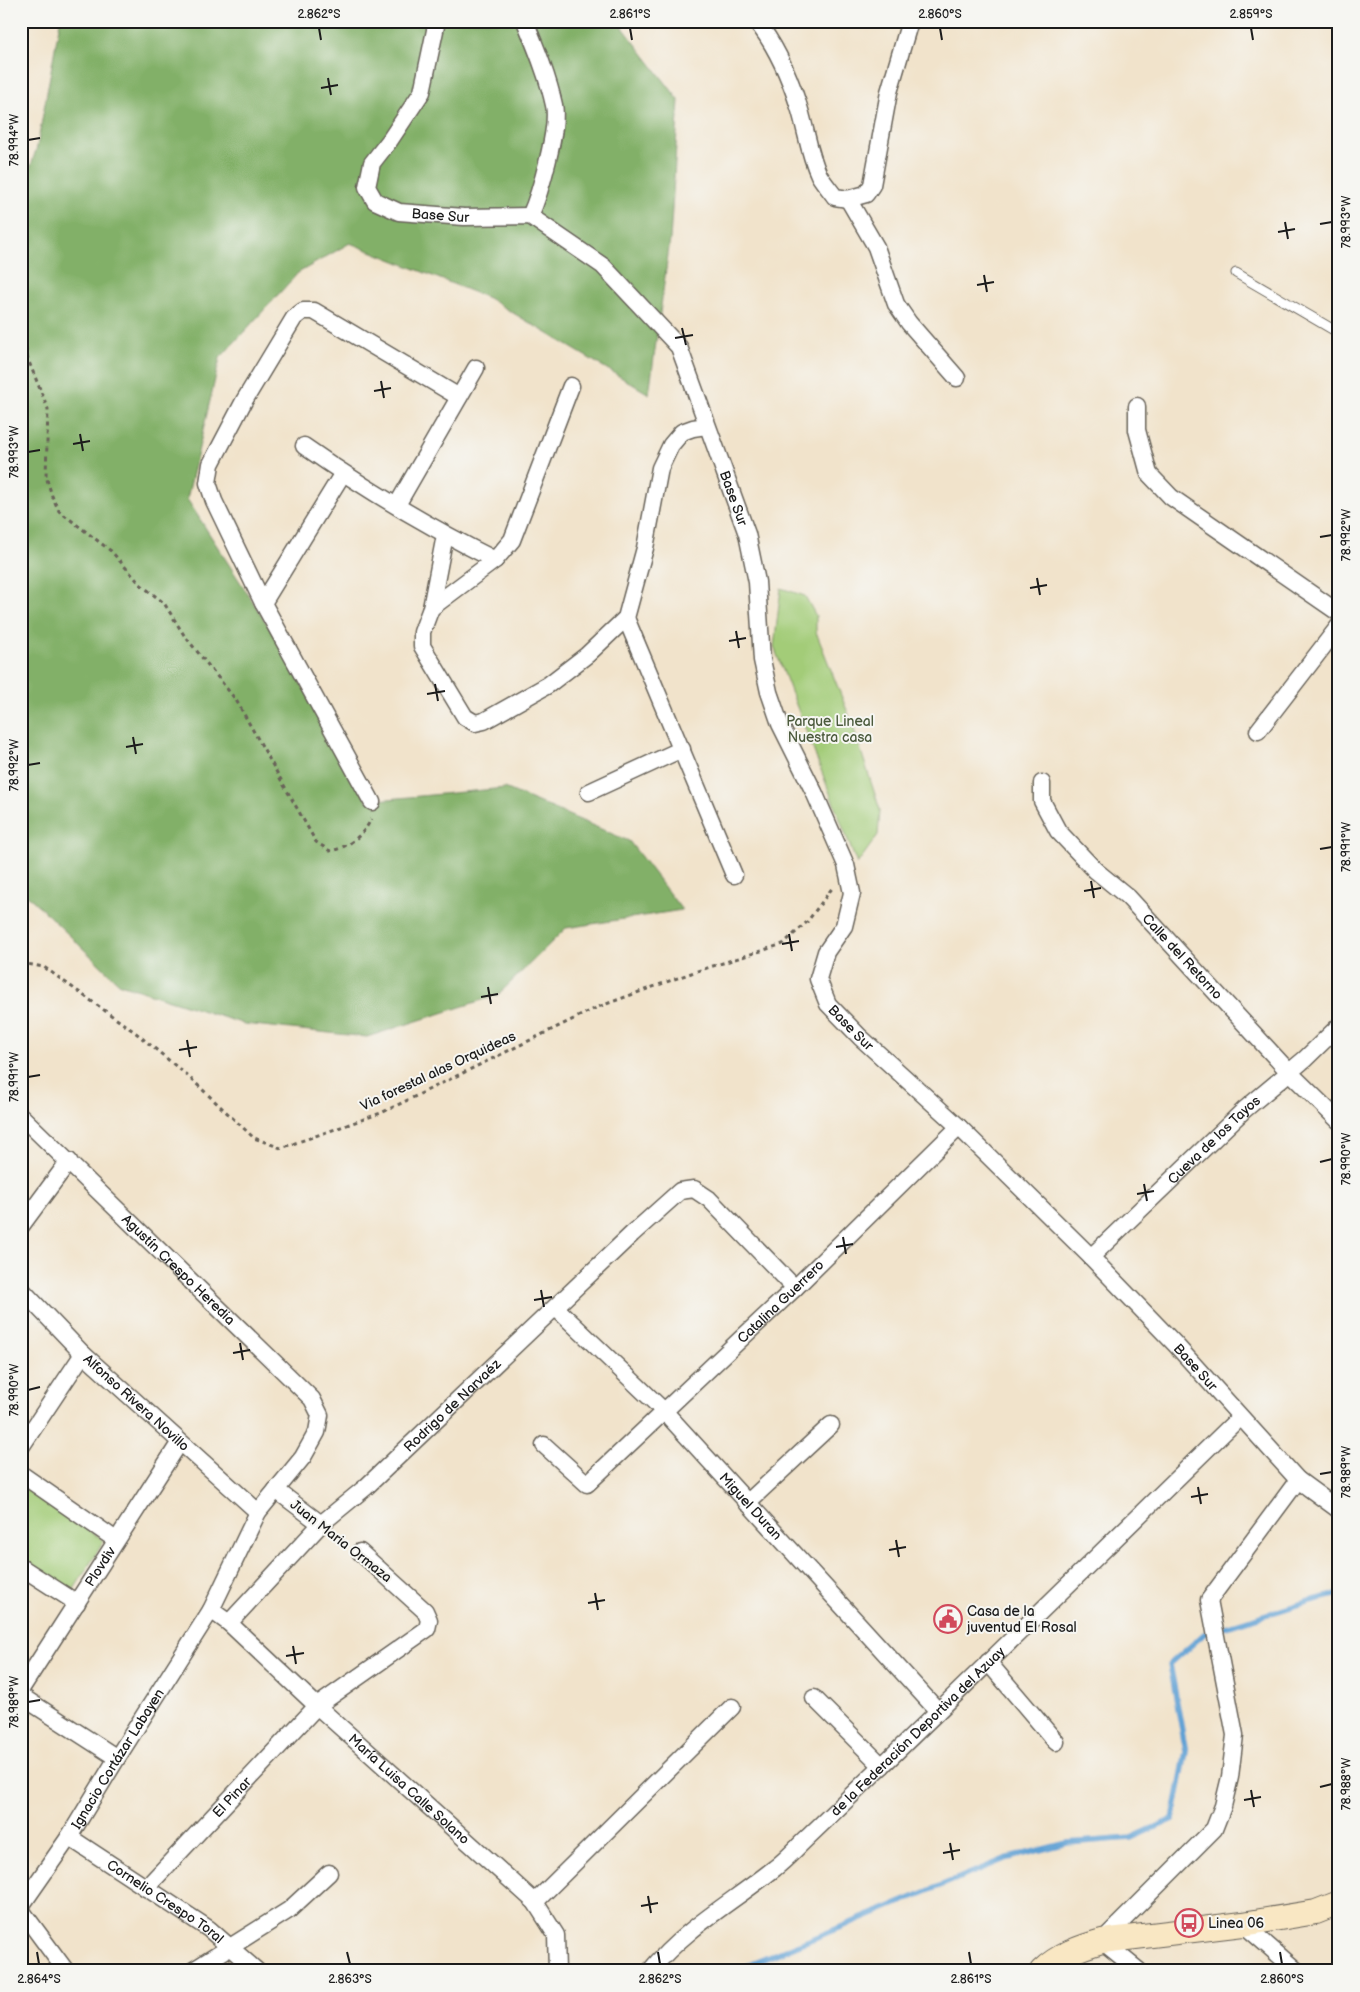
<svg xmlns="http://www.w3.org/2000/svg" width="1360" height="1992" font-family="'Balsamiq Sans',sans-serif">
<rect width="100%" height="100%" fill="#f6f6f2"/>
<filter id="ink" filterUnits="userSpaceOnUse"><feTurbulence type="fractalNoise" baseFrequency=".02" numOctaves="2"/><feDisplacementMap in="SourceGraphic" scale="10" xChannelSelector="R" yChannelSelector="G"/><feConvolveMatrix kernelMatrix="1 2 1 2 8 2 1 2 1" color-interpolation-filters="sRGB"/></filter>
<filter id="wash" filterUnits="userSpaceOnUse"><feTurbulence type="fractalNoise" baseFrequency=".0096" numOctaves="4" result="noise"/><feDisplacementMap in="SourceGraphic" scale="20" xChannelSelector="R" yChannelSelector="G"/><feGaussianBlur stdDeviation="1.12" result="paint"/><feColorMatrix in="noise" values="0 0 0 0 0 0 0 0 0 0 0 0 0 0 0 0 0 1.4 0 .05"/><feComposite in="paint" operator="in"/></filter>
<g filter="url(#wash)">
<rect width="100%" height="100%" fill="#f1e3cb"/>
<!-- green -->
<g fill="#a3cc78" stroke="#60744a">
<polygon points="781,588 805,596 816,616 816,632 852,723 880,810 878,835 857,864 774,647"/>
<polygon points="21,1484 104,1541 71,1594 21,1562"/>
</g>
<!-- forest -->
<polygon fill="#82b068" stroke="#4f6642" points="60,21 618,21 679,100 670,240 649,394 488,298 350,243 298,273 220,358 187,499 276,638 367,801 505,788 629,841 682,910 566,928 498,995 367,1037 244,1024 120,984 21,889 21,195 37,147"/>
<g fill="none" stroke-linecap="round" stroke-linejoin="round">
<!-- stream -->
<polyline stroke="#61a1d4" stroke-width="5.5" points="740,1971 742,1968 1005,1859 1067,1843 1131,1838 1173,1819 1186,1752 1170,1664 1204,1634 1310,1601 1339,1594"/>
</g>
</g>
<g filter="url(#ink)">
<g fill="none" stroke-linecap="round" stroke-linejoin="round">
<defs>
<polyline id="lane" points="1236,273 1339,333"/>
<g id="street">
<path id="s1" d="M437,21l-15,71 -32,48 -18,23 -5,24 8,14 24,11 65,5 66,-1 73,50 76,81 68,187 10,48 5,78 7,32 11,32 34,68 32,73 6,28 -8,33 -18,26 -8,27 10,25 32,33 99,90 132,130 84,87 123,136 41,30"/>
<path d="M525,21c11,27 23,56 29,84 5,23 -14,89 -24,111"/>
<path d="M756,21c19,23 33,55 42,83 8,23 10,48 21,71 4,7 11,15 16,22l13,2 18,-5 6,-9 17,-93 21,-71"/>
<polyline points="848,199 876,247 896,304 909,323 957,378"/>
<polyline points="1137,406 1137,430 1149,474 1171,497 1339,613"/>
<path d="M304,446c61,43 125,81 191,114"/>
<polyline points="397,505 476,368"/>
<polyline points="445,535 431,608 422,632 422,646 465,717 475,723 484,721 548,685 587,655 626,618 645,548 660,468 671,445 682,432 693,428 706,426"/>
<polyline points="263,603 343,473"/>
<polyline points="431,608 495,560 512,540 571,386"/>
<polyline points="626,618 734,875"/>
<polyline points="1258,731 1339,626"/>
<path id="s2" d="M1042,783v18l16,30 37,39 33,27 161,175 50,49"/>
<polyline points="589,792 682,749"/>
<polyline points="372,802 263,603 214,501 208,483 211,464 244,401 294,318 303,311 314,311 459,397"/>
<path id="s3" d="M21,1116l291,283 8,16 -3,17 -14,25 -45,55 -47,98"/>
<polyline points="21,1226 69,1161"/>
<path id="s4" d="M1091,1257l153,-147 61,-51 34,-33"/>
<path id="s5" d="M21,1289l62,65 175,158"/>
<path id="s6" d="M556,1308l108,103 274,300"/>
<path id="s7" d="M544,1445l43,39 208,-196 164,-161"/>
<polyline points="21,1447 83,1354"/>
<polyline points="21,1474 116,1540"/>
<polyline points="276,1490 321,1524"/>
<polyline points="747,1503 831,1425"/>
<polyline points="21,1567 77,1603"/>
<path id="s8" d="M229,1623l92,-99 45,-37 266,-253 48,-43 14,-2 15,10 86,89"/>
<polyline points="988,1662 1056,1742"/>
<path id="s9" d="M21,1689l159,-247"/>
<polyline points="21,1696 117,1758"/>
<polyline points="814,1698 882,1766"/>
<path id="s10" d="M69,1837l140,92 48,42"/>
<path id="s11" d="M146,1888l171,-182 110,-77 2,-9 -4,-9 -65,-59"/>
<polyline points="535,1902 732,1707"/>
<path id="s12" d="M21,1906l48,-69 48,-79 94,-148 18,13 88,83 218,196 21,33 1,36"/>
<polyline points="21,1910 66,1971"/>
<polyline points="1243,1924 1297,1971"/>
<polyline points="192,1971 289,1910 329,1873"/>
<path id="s13" d="M650,1971c35,-43 83,-69 125,-103 12,-9 22,-21 33,-31 145,-139 288,-280 432,-420"/>
<polyline points="1139,1971 1102,1941 1214,1829 1223,1806 1230,1777 1235,1735 1209,1600 1298,1480"/>
</g>
<path id="secondary" d="M1042,1971c16,-16 39,-24 60,-30l141,-17 73,-12 23,-9"/>
</defs>
<!-- lane casing -->
<use href="#lane" stroke="#676259" stroke-width="11"/>
<!-- street casing -->
<use href="#street" stroke="#676259" stroke-width="19"/>
<!-- secondary casing -->
<use href="#secondary" stroke="#676259" stroke-width="26"/>
<!-- path -->
<g stroke="#676259" stroke-width="3" stroke-dasharray="4 4" stroke-linecap="butt">
<path d="M21,316l6,41 21,52 -2,67 6,20 7,15 52,40 29,33 24,19 20,32 52,65 80,142 14,9c17,-3 34,-16 41,-32"/>
<polyline points="21,963 44,967 136,1033 189,1077 254,1138 281,1148 381,1113 598,1007 694,972 783,944 807,922 833,887"/>
<polyline points="334,1533 347,1543"/>
</g>
<!-- lane -->
<use href="#lane" stroke="#fff" stroke-width="9"/>
<!-- street -->
<use href="#street" stroke="#fff" stroke-width="16"/>
<!-- secondary -->
<use href="#secondary" stroke="#f9e7c3" stroke-width="24"/>
</g>
</g>
<!-- ticks -->
<path fill="none" stroke="#1c1c1c" stroke-width="2" d="M319,28l2,12M630,28l2,12M940,28l2,12M1251,28l2,12M328,78l3,17M321,88l17,-3M28,140l12,-2M1285,222l3,17M1320,224l12,-2M1278,232l17,-3M984,275l3,17M977,285l17,-3M682,328l4,17M675,338l18,-3M381,381l3,17M374,391l17,-3M80,434l3,17M73,444l17,-3M28,452l12,-2M1320,537l12,-2M1037,578l3,17M1030,588l17,-3M736,631l3,17M729,641l17,-3M435,684l3,17M427,694l18,-3M133,737l3,17M126,747l17,-3M28,765l12,-2M1320,849l12,-2M1091,881l3,17M1084,891l17,-3M789,934l3,17M782,944l17,-3M488,987l3,17M481,997l17,-3M187,1040l3,17M179,1050l18,-3M28,1077l12,-2M1320,1162l12,-3M1144,1184l3,17M1137,1194l17,-3M843,1237l3,17M836,1247l17,-3M541,1290l3,17M534,1300l18,-3M240,1343l3,17M233,1353l17,-3M28,1390l12,-3M1320,1474l12,-2M1198,1487l3,17M1191,1497l17,-3M896,1540l3,17M889,1550l17,-3M595,1593l3,17M588,1603l17,-3M293,1646l3,18M286,1656l18,-3M28,1702l12,-2M1320,1787l12,-3M1251,1790l3,17M1244,1800l17,-3M950,1843l3,17M943,1853l17,-3M648,1896l3,17M641,1906l17,-3M37,1952l2,12M347,1952l3,12M658,1952l2,12M969,1952l2,12M1280,1952l2,12"/>
<!-- icons -->
<defs>
<symbol id="civic-ring" viewBox="-11 -11 22 22"><circle r="9.5" fill="#f6f6f2" stroke="#d1495b" stroke-width="1.5"/><path d="M-.6-6.5H3V-4.5H.6V-3L4-1V1h2V6H-6V1h2V-1L-.6-3ZM-1.2 2.5V6h2.4V2.5Z" fill="#d1495b"/></symbol>
<symbol id="bus-ring" viewBox="-11 -11 22 22"><circle r="9.5" fill="#f6f6f2" stroke="#d1495b" stroke-width="1.5"/><path d="M-5-6H5V4H4V6H2V4H-2V6H-4V4H-5ZM-3.5-4V0h7V-4ZM-3.5 1.2v1.5H-2V1.2ZM2 1.2v1.5H3.5V1.2Z" fill="#d1495b"/></symbol>
</defs>
<g fill-rule="evenodd">
<use href="#civic-ring" x="932" y="1603" width="32" height="32"/>
<use href="#bus-ring" x="1173" y="1907" width="32" height="32"/>
</g>
<g text-anchor="middle" dominant-baseline="central" stroke-width="4" stroke-linejoin="round" paint-order="stroke">
<!-- street labels -->
<g font-size="14" fill="#1c1c1c" stroke="#f6f6f2">
<text stroke="none"><textPath href="#s1" startOffset="268">Base Sur</textPath></text>
<text stroke="none"><textPath href="#s1" startOffset="718">Base Sur</textPath></text>
<text stroke="none"><textPath href="#s2" startOffset="229">Calle del Retorno</textPath></text>
<text stroke="none"><textPath href="#s1" startOffset="1288">Base Sur</textPath></text>
<text transform="translate(438 1071) rotate(-25)">Via forestal alas Orquideas</text>
<text stroke="none"><textPath href="#s4" startOffset="170">Cueva de los Tayos</textPath></text>
<text stroke="none"><textPath href="#s3" startOffset="220">Agustín Crespo Heredia</textPath></text>
<text stroke="none"><textPath href="#s7" startOffset="324">Catalina Guerrero</textPath></text>
<text stroke="none"><textPath href="#s1" startOffset="1772">Base Sur</textPath></text>
<text stroke="none"><textPath href="#s5" startOffset="162">Alfonso Rivera Novillo</textPath></text>
<text stroke="none"><textPath href="#s8" startOffset="312">Rodrigo de Narvaéz</textPath></text>
<text stroke="none"><textPath href="#s6" startOffset="278">Miguel Duran</textPath></text>
<text transform="translate(341 1541) rotate(38)">Juan Maria Ormaza</text>
<text stroke="none"><textPath href="#s9" startOffset="146">Plovdiv</textPath></text>
<text stroke="none"><textPath href="#s13" startOffset="360">de la Federación Deportiva del Azuay</textPath></text>
<text stroke="none"><textPath href="#s12" startOffset="176">Ignacio Cortázar Labayen</textPath></text>
<text stroke="none"><textPath href="#s12" startOffset="619">María Luisa Calle Solano</textPath></text>
<text stroke="none"><textPath href="#s11" startOffset="125">El Pinar</textPath></text>
<text stroke="none"><textPath href="#s10" startOffset="116">Cornelio Crespo Toral</textPath></text>
</g>
<!-- park labels -->
<g font-size="14" fill="#4b5a3c" stroke="#f6f6f2">
<text x="830" y="721">Parque Lineal<tspan x="830" dy="16">Nuestra casa</tspan></text>
</g>
<!-- poi labels -->
<g font-size="14" fill="#1c1c1c" stroke="#f6f6f2" text-anchor="start">
<text x="967" y="1611">Casa de la<tspan x="967" dy="16">juventud El Rosal</tspan></text>
<text x="1208" y="1923">Linea 06</text>
</g>
</g>
<!-- margin -->
<rect width="1360" height="1992" fill="none" stroke="#f6f6f2" stroke-width="55"/>
<rect x="28" y="28" width="1304" height="1936" fill="none" stroke="#1c1c1c" stroke-width="2"/>
<g font-size="12" text-anchor="middle" fill="#1c1c1c">
<text x="319" y="18">2.862°S</text>
<text x="630" y="18">2.861°S</text>
<text x="940" y="18">2.860°S</text>
<text x="1251" y="18">2.859°S</text>
<text transform="translate(14 140) rotate(-90)" y="4">78.994°W</text>
<text transform="translate(1346 222) rotate(-90)" y="4">78.993°W</text>
<text transform="translate(14 452) rotate(-90)" y="4">78.993°W</text>
<text transform="translate(1346 535) rotate(-90)" y="4">78.992°W</text>
<text transform="translate(14 765) rotate(-90)" y="4">78.992°W</text>
<text transform="translate(1346 847) rotate(-90)" y="4">78.991°W</text>
<text transform="translate(14 1077) rotate(-90)" y="4">78.991°W</text>
<text transform="translate(1346 1159) rotate(-90)" y="4">78.990°W</text>
<text transform="translate(14 1390) rotate(-90)" y="4">78.990°W</text>
<text transform="translate(1346 1472) rotate(-90)" y="4">78.989°W</text>
<text transform="translate(14 1702) rotate(-90)" y="4">78.989°W</text>
<text transform="translate(1346 1784) rotate(-90)" y="4">78.988°W</text>
<text x="39" y="1983">2.864°S</text>
<text x="350" y="1983">2.863°S</text>
<text x="660" y="1983">2.862°S</text>
<text x="971" y="1983">2.861°S</text>
<text x="1282" y="1983">2.860°S</text>
</g>
</svg>
